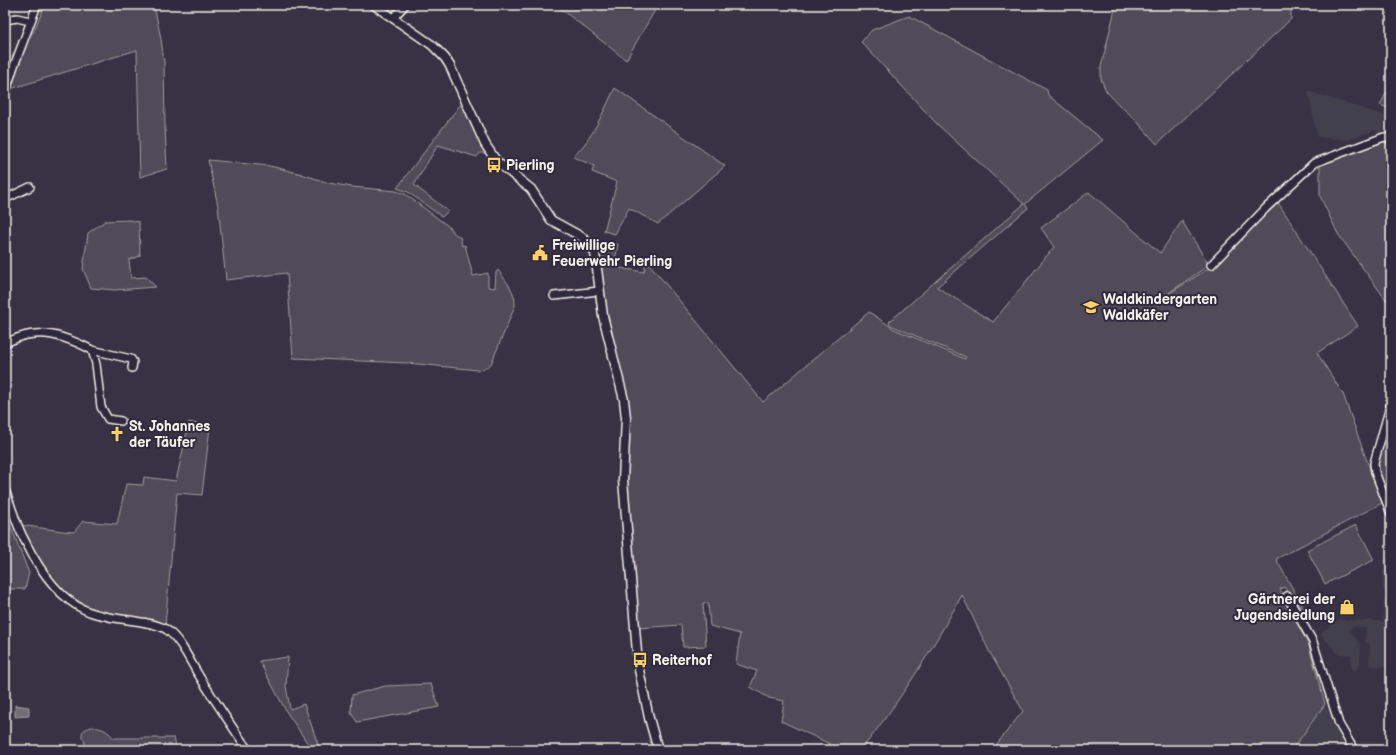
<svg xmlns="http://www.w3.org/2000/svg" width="1396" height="755" font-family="'Balsamiq Sans',sans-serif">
<rect width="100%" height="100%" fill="#373244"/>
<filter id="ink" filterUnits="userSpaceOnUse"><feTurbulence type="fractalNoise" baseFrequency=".025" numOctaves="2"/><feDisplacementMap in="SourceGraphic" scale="8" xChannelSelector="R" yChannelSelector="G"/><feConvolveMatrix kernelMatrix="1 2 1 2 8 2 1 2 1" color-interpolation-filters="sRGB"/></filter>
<g filter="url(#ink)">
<!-- built -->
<g fill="#433f4e">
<polygon points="1308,91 1386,116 1381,136 1375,130 1348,140 1317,137"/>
<polygon points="1384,559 1391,559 1391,590 1382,590"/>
<polygon points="1384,599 1391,600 1391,661 1389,667 1369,666 1370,644 1365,643 1366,628 1353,626 1349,630 1361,645 1360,666 1355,671 1351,667 1351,655 1338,654 1320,634 1339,619 1347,621 1349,620 1383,621"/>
<polygon points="1325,704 1335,725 1350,750 1292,750"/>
</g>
<!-- green -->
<g fill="#504b59" stroke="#a29ea0">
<polygon points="45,5 154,5 161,39 164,62 165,126 167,169 140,177 137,50 10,89 28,34 33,33"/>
<polygon points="556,5 658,5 626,60"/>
<polygon points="1116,5 1291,5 1291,19 1157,144 1133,117 1119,105 1106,91 1101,79 1101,67"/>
<path d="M909,16l138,74 1,5 55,45 -78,64 3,4 -91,79 56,35 61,-75 -13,-19 48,-36 71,61 22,-32 27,44 -49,34 51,-32 66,-66 81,125 -41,27 26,41 39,109 -106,56 35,62 -27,-34 -4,2 29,57 16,58 -33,46h-300l31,-39 -34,-60 -27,-56c-30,55 -62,106 -101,155h-30l-3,-3 2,-3 -49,-23 3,-20 -15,-3 -19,-11 7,-16 -21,-7 4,-30 -30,-8 -2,-23h-5l3,43 -23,1 -2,-22 -43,3 -13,-149 3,-62 -23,-102 -8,-71h21l-4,23 30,5 2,-12 117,142 106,-90 25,17 71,30 1,-2 -76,-32 -1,-3 135,-118 -86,-79 -77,-83 11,-12z"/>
<polygon points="1391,84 1391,109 1380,105"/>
<path d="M615,88l110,78 -67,58 -29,-16 -14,26 -11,-3 13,-49 -25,-10 2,-6 -21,-9c20,-19 30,-45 42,-69z"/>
<polygon points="464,104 486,153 480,153 477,157 438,145 414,185 448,211 442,217 408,192 397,188 460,105"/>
<polygon points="1386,141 1391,167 1391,303 1389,304 1338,234 1320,196 1320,161"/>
<path d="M208,160l62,6 28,7 31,10 23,4 44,4 9,3 43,32 7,8 5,3 2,9 3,-1 8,31 15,-3v14l7,1 1,-16 2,-2c8,12 18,21 17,36l-24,58 -6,4 -7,2 -71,-7 -114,-5 -6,-85 -61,7 -8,-74z"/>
<polygon points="129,220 139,222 140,256 129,260 131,278 146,277 156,287 115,290 91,288 83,269 88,233 105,221"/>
<polygon points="1391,413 1391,508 1378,472 1378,458"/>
<polygon points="189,422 210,427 202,495 177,493 165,626 95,613 65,595 44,570 20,525 62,531 74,532 83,521 117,524 126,484 143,485 144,477 176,481"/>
<polygon points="5,512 29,573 25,589 5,589"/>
<polygon points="1356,525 1374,560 1325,584 1307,550"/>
<polygon points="288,657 286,686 290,709 304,704 320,750 312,750 286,711 259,661"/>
<polygon points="431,684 439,707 357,722 351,712 352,695 385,686"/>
<path d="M92,727c9,1 16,3 21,11h61l3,12h-91l-2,-11 -2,-1c-1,-8 3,-9 10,-11z"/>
</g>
<!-- water -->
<polygon fill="#726e77" stroke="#a6a2a4" points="15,705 29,707 29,716 15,717"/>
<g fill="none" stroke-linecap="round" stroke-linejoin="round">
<defs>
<g id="minor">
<polyline points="393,18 405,5"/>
<polyline points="5,20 17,18 30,21"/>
<polyline points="5,94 14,66 37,5"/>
<polyline points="5,199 30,187"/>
<polyline points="1211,265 1266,208 1314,163 1384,137 1391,139"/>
<polyline points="554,296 599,291"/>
<path d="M5,343c10,-4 19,-9 30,-9 19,-2 40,7 57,16l4,14 5,43 7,12 13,2"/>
<polyline points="92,350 131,359 133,362 132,368"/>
<polyline points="1391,403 1374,463 1375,472 1391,514"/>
<path d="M5,490c7,17 11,35 20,51 13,26 33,57 60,69 8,4 16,5 24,7 14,3 48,5 58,13 13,9 23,31 31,44 16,26 33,51 50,76"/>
<polyline points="1287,596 1313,642 1339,724 1354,750"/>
</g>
<polyline id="major" points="374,5 432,45 445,58 450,66 485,144 497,162 531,189 551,220 582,237 590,245 595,253 603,316 624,400 626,418 623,480 638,665 649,718 658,750"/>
</defs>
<!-- minor casing -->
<use href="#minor" stroke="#f4f1e8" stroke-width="10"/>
<!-- major casing -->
<use href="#major" stroke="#f4f1e8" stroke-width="11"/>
<!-- minor -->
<use href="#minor" stroke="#2f2a3d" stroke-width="7"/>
<!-- major -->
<use href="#major" stroke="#2f2a3d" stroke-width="8"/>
</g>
</g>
<!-- icons -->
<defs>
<symbol id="bus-bare" viewBox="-9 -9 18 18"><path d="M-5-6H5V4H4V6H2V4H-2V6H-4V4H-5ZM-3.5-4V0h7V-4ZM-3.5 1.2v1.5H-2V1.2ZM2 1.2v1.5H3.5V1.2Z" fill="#ffd166" stroke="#2f2a3d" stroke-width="2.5" paint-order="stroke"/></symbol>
<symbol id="civic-bare" viewBox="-9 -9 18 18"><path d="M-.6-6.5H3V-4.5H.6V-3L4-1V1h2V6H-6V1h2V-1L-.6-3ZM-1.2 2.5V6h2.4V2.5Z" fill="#ffd166" stroke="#2f2a3d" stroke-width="2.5" paint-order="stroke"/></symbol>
<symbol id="school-bare" viewBox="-9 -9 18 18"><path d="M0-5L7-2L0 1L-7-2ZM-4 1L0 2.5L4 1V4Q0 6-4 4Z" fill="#ffd166" stroke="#2f2a3d" stroke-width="2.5" paint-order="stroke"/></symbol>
<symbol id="church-bare" viewBox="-9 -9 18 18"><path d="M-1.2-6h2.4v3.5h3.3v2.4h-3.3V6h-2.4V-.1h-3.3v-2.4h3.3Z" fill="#ffd166" stroke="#2f2a3d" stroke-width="2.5" paint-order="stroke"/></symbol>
<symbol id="shop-bare" viewBox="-9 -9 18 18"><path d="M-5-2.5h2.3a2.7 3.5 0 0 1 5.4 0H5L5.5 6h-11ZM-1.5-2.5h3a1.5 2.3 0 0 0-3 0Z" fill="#ffd166" stroke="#2f2a3d" stroke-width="2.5" paint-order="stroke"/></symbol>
</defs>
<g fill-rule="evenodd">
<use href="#bus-bare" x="483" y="154" width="22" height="22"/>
<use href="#civic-bare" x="529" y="242" width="22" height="22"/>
<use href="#school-bare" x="1080" y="296" width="22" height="22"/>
<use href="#church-bare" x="106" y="423" width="22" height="22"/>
<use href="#shop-bare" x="1336" y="596" width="22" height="22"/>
<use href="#bus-bare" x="629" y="649" width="22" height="22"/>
</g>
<g text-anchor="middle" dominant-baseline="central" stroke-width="4" stroke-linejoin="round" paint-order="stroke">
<!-- poi labels -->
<g font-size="14" font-weight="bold" fill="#f4f1e8" stroke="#2f2a3d" text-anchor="start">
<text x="506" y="165">Pierling</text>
<text x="552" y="245">Freiwillige<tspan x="552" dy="16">Feuerwehr Pierling</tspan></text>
<text x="1103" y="299">Waldkindergarten<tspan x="1103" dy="16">Waldkäfer</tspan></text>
<text x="129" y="426">St. Johannes<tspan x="129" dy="16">der Täufer</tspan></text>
<text x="1335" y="599" text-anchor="end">Gärtnerei der<tspan x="1335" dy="16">Jugendsiedlung</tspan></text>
<text x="652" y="660">Reiterhof</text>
</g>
</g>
<!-- margin -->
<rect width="1396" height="755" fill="none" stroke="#2f2a3d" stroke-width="20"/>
<rect x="10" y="10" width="1376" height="735" fill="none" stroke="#f4f1e8" stroke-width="1.5" filter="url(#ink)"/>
</svg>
